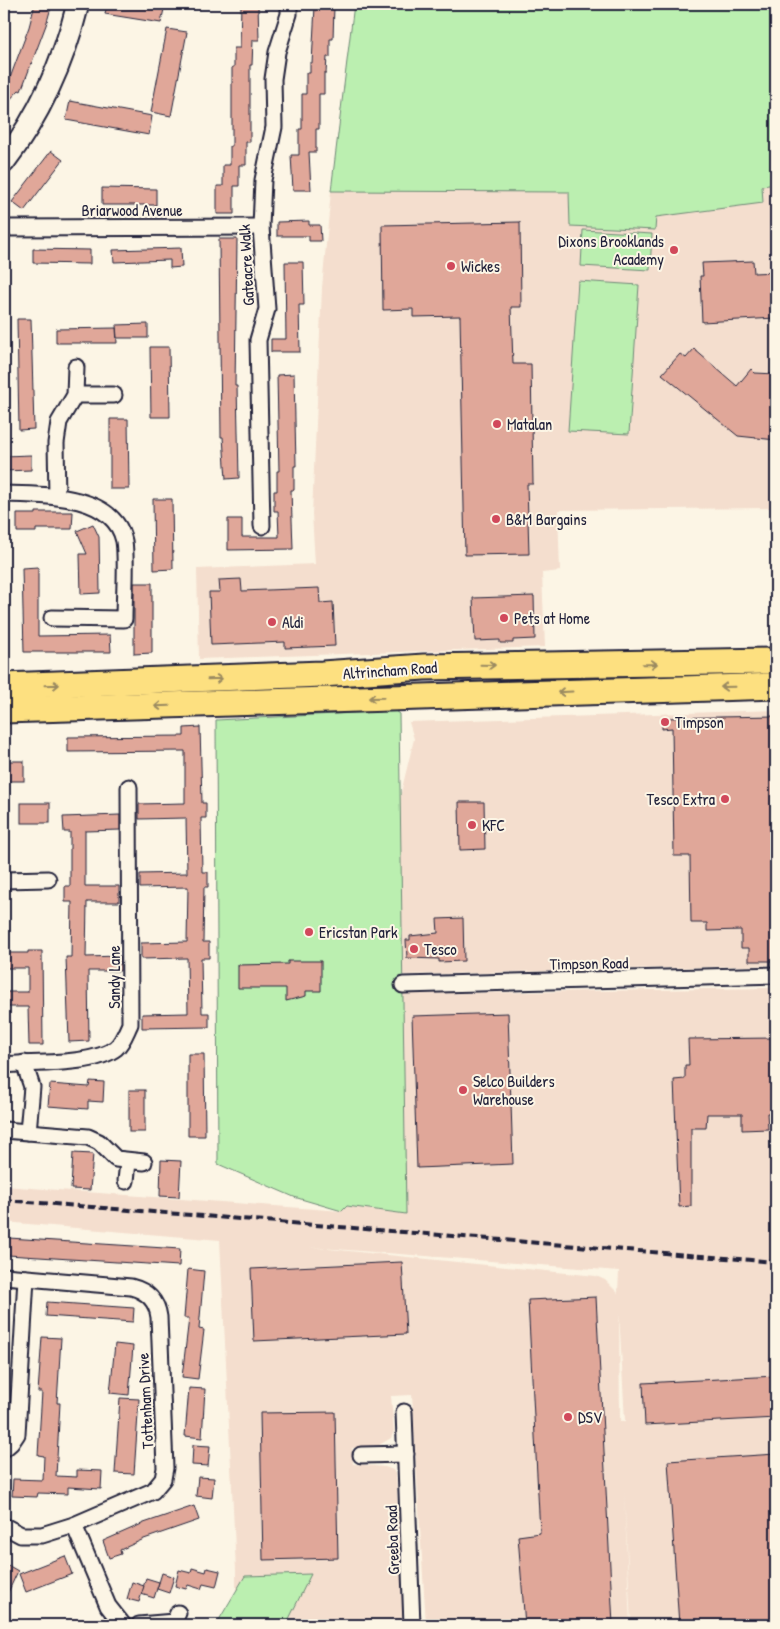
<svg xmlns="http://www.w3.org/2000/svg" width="780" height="1629" font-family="'Patrick Hand',sans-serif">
<rect width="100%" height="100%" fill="#fcf5e5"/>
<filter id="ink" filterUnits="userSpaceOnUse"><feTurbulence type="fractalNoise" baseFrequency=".02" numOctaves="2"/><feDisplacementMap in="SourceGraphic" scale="10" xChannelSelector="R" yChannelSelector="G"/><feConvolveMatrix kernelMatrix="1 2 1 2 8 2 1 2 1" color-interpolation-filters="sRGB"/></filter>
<g filter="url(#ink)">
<!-- built -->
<g fill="#f4dece" fill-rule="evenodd">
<polygon points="354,4 776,4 776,508 558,510 560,571 542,573 545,647 199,659 197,569 315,564 312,514 322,288 331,191"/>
<polygon points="776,710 776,965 401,975 399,801 414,739 409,722"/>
<path d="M776,988v637h-145l-7,-135 6,135h-204l-14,-230 -21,1 3,35 -3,7 -12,7 -27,3 1,16 32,3 8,3 3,6 9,149h-169v-55l-16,-330 -216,-18v-36l338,25 5,-5 59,8 -5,-220zM309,1247l310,24 -1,22 -13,-13 -9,-4zM619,1313l6,108 -5,1v-2z"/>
</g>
<!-- green -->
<g fill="#bbefb0" stroke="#6e8876">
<polygon points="354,4 776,4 776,184 762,186 763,203 656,217 655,230 570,226 569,192 331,191"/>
<polygon points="583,230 652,234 650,270 581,266"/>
<polygon points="578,281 639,285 629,434 568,431"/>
<polygon points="395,711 399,714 406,1214 347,1206 342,1211 294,1197 218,1164 216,720"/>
<polygon points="311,1574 286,1625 216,1625 245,1576"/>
</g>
<!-- building -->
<g fill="#e0a799" stroke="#22223b">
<polygon points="35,4 52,4 46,25 21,91 19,90 4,106 4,94 29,27"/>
<polygon points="107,4 136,4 164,9 161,23 105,14"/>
<polygon points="241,4 258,4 259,40 253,40 252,65 250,65 250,142 246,142 246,165 239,165 239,186 234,186 234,214 217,214 217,186 223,186 223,165 230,165 230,146 232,146 232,67 234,67 234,48 240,48"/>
<polygon points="315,6 334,6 333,39 330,39 330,57 327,57 326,73 324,73 324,94 319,94 319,129 316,129 316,152 309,152 311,190 293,190 291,155 299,155 299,129 302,129 302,94 306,94 306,73 310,73 310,63 312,63"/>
<polygon points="167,29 187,32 171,116 151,112"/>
<polygon points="70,101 152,116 149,135 66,120"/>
<polygon points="51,151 63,160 24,211 12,202"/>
<polygon points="102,188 156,189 156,205 102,205"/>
<polygon points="309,221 309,225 320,225 321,241 309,241 309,236 277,236 277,222"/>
<polygon points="520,222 521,307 511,307 513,364 531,364 533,484 527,484 529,554 465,555 460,316 413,317 413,309 383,310 382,225"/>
<polygon points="219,239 237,239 235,386 237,386 239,478 226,479 223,437 221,437"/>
<polygon points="181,248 182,267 170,268 170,260 114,262 113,250"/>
<polygon points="33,249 90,250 90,264 33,263"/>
<polygon points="753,261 754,273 776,272 776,318 702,322 700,276 703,276 702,263"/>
<polygon points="285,262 303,262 304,305 299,305 300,352 271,352 271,339 286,339"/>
<polygon points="17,319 31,319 34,429 19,430"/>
<polygon points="148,324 148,338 117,338 116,325"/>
<polygon points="116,328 117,343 56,343 56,329"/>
<polygon points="150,347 169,347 170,417 151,417"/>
<polygon points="694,349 737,386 751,369 755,373 776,374 776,440 738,436 662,374 680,354 686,358"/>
<polygon points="294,374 296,466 294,466 294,490 291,490 293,549 228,550 228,519 242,519 242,537 279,537 278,511 274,511 274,491 277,491 277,471 279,471 277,375"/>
<polygon points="110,419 128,419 129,489 110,489"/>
<polygon points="31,455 31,470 4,471 4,456"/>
<polygon points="153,499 172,499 173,569 154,570"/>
<polygon points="36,512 73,512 72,529 36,529 36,532 17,532 17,514 36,514"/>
<polygon points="93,524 99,537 100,593 81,594 80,554 87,554 77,531"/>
<polygon points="38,567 38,636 110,635 111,652 24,652 22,568"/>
<polygon points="241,579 242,591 319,588 320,603 333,602 335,646 285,648 285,642 211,645 209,592 220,592 219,580"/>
<polygon points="134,583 152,583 152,653 134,654"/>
<polygon points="534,596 535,639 513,640 513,643 500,643 500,640 475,641 473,598"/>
<polygon points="776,716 776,961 749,961 749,948 741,948 741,930 707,931 707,923 691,923 690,856 674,856 672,728 662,729 662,718"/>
<polygon points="200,727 202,803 206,803 206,818 201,818 202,872 208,872 208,887 204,887 203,942 209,942 209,958 201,958 202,1013 209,1013 209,1027 142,1028 142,1014 188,1013 187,958 141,959 141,943 187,942 188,887 140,888 140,874 187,873 186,818 139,819 139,804 185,803 185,751 68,752 68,737 184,736 184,728"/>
<rect x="4" y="761" width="20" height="20"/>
<polygon points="459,802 484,802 485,849 460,850"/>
<rect x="21" y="803" width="29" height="20"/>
<polygon points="120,815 120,830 85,831 85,886 119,886 119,902 87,902 86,957 120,956 120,971 88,971 89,1041 69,1042 66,957 71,957 72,902 65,902 65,886 70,886 70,832 64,832 63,817"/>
<polygon points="463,918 464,961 439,962 439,959 407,958 406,940 410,940 410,936 438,933 437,919"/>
<polygon points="28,951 42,951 43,1045 29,1045 28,1007 4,1007 4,992 28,992 28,968 4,968 4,953 28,953"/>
<polygon points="288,961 321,961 321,991 306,991 306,996 286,1001 286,988 238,988 238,965 288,964"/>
<polygon points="508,1013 513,1164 417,1168 412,1016"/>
<polygon points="776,1038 776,1113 767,1113 768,1129 742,1130 742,1114 707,1114 706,1128 691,1128 691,1206 679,1207 674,1080 685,1079 685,1065 689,1065 688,1039"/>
<polygon points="188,1054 204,1054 205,1136 188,1136"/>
<polygon points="90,1081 104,1082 103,1102 88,1101 88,1109 48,1106 50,1084 89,1087"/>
<rect x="129" y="1090" width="16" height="42"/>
<polygon points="73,1153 93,1154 90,1190 71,1189"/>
<polygon points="161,1160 181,1161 179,1197 160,1196"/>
<polygon points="9,1238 180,1249 179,1266 8,1255"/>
<polygon points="402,1262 406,1334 254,1341 251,1269"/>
<polygon points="188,1269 204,1271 199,1329 204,1330 198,1379 182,1377 189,1318 184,1318"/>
<polygon points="596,1297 613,1625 525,1625 518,1536 540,1533 528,1300"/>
<polygon points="47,1302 134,1308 133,1322 46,1316"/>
<polygon points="42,1337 61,1338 57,1403 60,1403 56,1476 77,1477 77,1470 102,1471 101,1489 68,1487 68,1494 38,1493 37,1497 12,1496 13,1479 43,1480 44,1456 38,1455 42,1392 38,1392"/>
<polygon points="115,1344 133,1346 129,1395 110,1393"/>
<polygon points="776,1376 776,1418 645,1425 643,1383"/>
<polygon points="189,1388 205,1389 202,1438 185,1436"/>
<polygon points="120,1398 139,1399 134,1474 115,1473"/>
<polygon points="335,1412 338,1558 263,1560 260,1413"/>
<polygon points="193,1445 210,1446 208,1466 192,1465"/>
<polygon points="776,1454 776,1625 679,1625 668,1461"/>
<polygon points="198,1477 214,1478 212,1498 196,1496"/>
<polygon points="194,1506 199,1520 144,1539 120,1550 121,1554 109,1558 103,1541 144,1523"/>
<polygon points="65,1556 72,1574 26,1592 19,1574"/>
<polygon points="4,1563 18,1571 4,1601"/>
<polygon points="192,1568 206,1572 207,1568 220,1571 216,1587 203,1584 201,1589 188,1585 186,1589 175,1586 179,1570 191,1573"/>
<polygon points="162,1573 174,1577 169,1593 157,1589"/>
<polygon points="146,1578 159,1582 154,1598 141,1594"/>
<polygon points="132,1582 144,1586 139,1602 127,1599"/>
</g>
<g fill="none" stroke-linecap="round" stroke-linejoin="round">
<defs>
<g id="minor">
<polyline points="4,228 261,227"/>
<polyline points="75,395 114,395"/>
<path d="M4,494c37,1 110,-1 120,47 3,20 0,57 0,78l-72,-1"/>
<polyline points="57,496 56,443 59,422 75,395 76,367"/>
<polyline points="262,526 258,340 267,309 261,227 263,180 274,127 273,79 277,52 289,14 289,4"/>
<polyline points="4,880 48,879"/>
<polyline points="403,985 776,975"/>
<polyline points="24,1063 32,1087 28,1132"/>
<path d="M4,1065c29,-3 89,1 112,-17 7,-6 10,-16 14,-24l-1,-237"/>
<polyline points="4,1130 88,1137 99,1142 116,1159 144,1162"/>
<polyline points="126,1181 128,1162"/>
<path d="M4,1276l127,11c16,4 26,14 28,30l6,151 -2,11 -10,12 -79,34 -32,10h-21l-17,-9"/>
<polyline points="404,1412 412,1625"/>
<polyline points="4,1449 11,1443 17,1434 26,1278"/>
<polyline points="361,1455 406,1454"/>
<polyline points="74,1525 108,1606 123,1625"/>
<polyline points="139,1625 174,1622 178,1613"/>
</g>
<path id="secondary" d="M4,162c35,-46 60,-102 74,-158"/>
<g id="trunk">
<polyline points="4,686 322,674 424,667 776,661"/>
<polyline points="4,710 776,686"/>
</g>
</defs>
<!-- minor casing -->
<use href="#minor" stroke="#22223b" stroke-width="19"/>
<!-- secondary casing -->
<use href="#secondary" stroke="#22223b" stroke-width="25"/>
<!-- trunk casing -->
<use href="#trunk" stroke="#22223b" stroke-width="29"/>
<!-- minor -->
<use href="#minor" stroke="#fcf5e5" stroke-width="15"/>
<!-- secondary -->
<use href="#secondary" stroke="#fcf5e5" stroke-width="21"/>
<!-- trunk -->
<use href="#trunk" stroke="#fde080" stroke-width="25"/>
<!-- rail -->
<polyline stroke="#22223b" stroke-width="4" stroke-dasharray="8 4" stroke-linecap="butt" points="4,1200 776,1262"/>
</g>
<!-- one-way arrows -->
<defs><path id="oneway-shaft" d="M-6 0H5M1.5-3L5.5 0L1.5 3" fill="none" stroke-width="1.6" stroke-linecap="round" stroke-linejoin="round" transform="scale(1.25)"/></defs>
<g stroke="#9a8a61">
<use href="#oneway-shaft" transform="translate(650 664) rotate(-1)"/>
<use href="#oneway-shaft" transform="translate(488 665) rotate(1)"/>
<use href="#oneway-shaft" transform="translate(215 679) rotate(-2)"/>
<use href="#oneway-shaft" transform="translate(52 685) rotate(-2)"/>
<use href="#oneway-shaft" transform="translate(728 687) rotate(179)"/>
<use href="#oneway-shaft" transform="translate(565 692) rotate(177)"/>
<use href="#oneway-shaft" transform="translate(376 698) rotate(179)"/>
<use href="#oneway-shaft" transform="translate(162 706) rotate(178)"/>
</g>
</g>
<!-- markers -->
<g fill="#d1495b" stroke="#fcf5e5" stroke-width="2">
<circle cx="674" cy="250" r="5"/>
<circle cx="451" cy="266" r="5"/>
<circle cx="497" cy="424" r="5"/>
<circle cx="496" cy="519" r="5"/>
<circle cx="504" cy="618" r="5"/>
<circle cx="272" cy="622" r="5"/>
<circle cx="665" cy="722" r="5"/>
<circle cx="725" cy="799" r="5"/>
<circle cx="472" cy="825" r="5"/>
<circle cx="309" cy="932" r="5"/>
<circle cx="414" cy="949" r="5"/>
<circle cx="463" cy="1090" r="5"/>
<circle cx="568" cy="1417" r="5"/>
</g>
<g text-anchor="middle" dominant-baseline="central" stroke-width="4" stroke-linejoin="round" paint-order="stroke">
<!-- street labels -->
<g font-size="16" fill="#22223b" stroke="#fcf5e5">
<text x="132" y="210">Briarwood Avenue</text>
<text transform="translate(246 265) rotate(-93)">Gateacre Walk</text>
<text transform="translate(390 670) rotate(-4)">Altrincham Road</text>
<text transform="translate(589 963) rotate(-1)">Timpson Road</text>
<text transform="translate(114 977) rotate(-90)">Sandy Lane</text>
<text transform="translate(145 1401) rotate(-93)">Tottenham Drive</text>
<text transform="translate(392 1540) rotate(-92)">Greeba Road</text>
</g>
<!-- poi labels -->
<g font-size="16" fill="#22223b" stroke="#fcf5e5" text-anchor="start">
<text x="664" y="241" text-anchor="end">Dixons Brooklands<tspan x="664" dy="18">Academy</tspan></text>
<text x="461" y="266">Wickes</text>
<text x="507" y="424">Matalan</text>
<text x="506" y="519">B&amp;M Bargains</text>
<text x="514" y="618">Pets at Home</text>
<text x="282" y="622">Aldi</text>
<text x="675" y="722">Timpson</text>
<text x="715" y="799" text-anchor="end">Tesco Extra</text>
<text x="482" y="825">KFC</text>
<text x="319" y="932">Ericstan Park</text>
<text x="424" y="949">Tesco</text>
<text x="473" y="1081">Selco Builders<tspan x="473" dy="18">Warehouse</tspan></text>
<text x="578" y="1417">DSV</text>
</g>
</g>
<!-- margin -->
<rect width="780" height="1629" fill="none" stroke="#fcf5e5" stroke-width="20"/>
<rect x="10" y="10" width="760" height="1609" fill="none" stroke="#22223b" stroke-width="2" filter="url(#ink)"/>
</svg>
